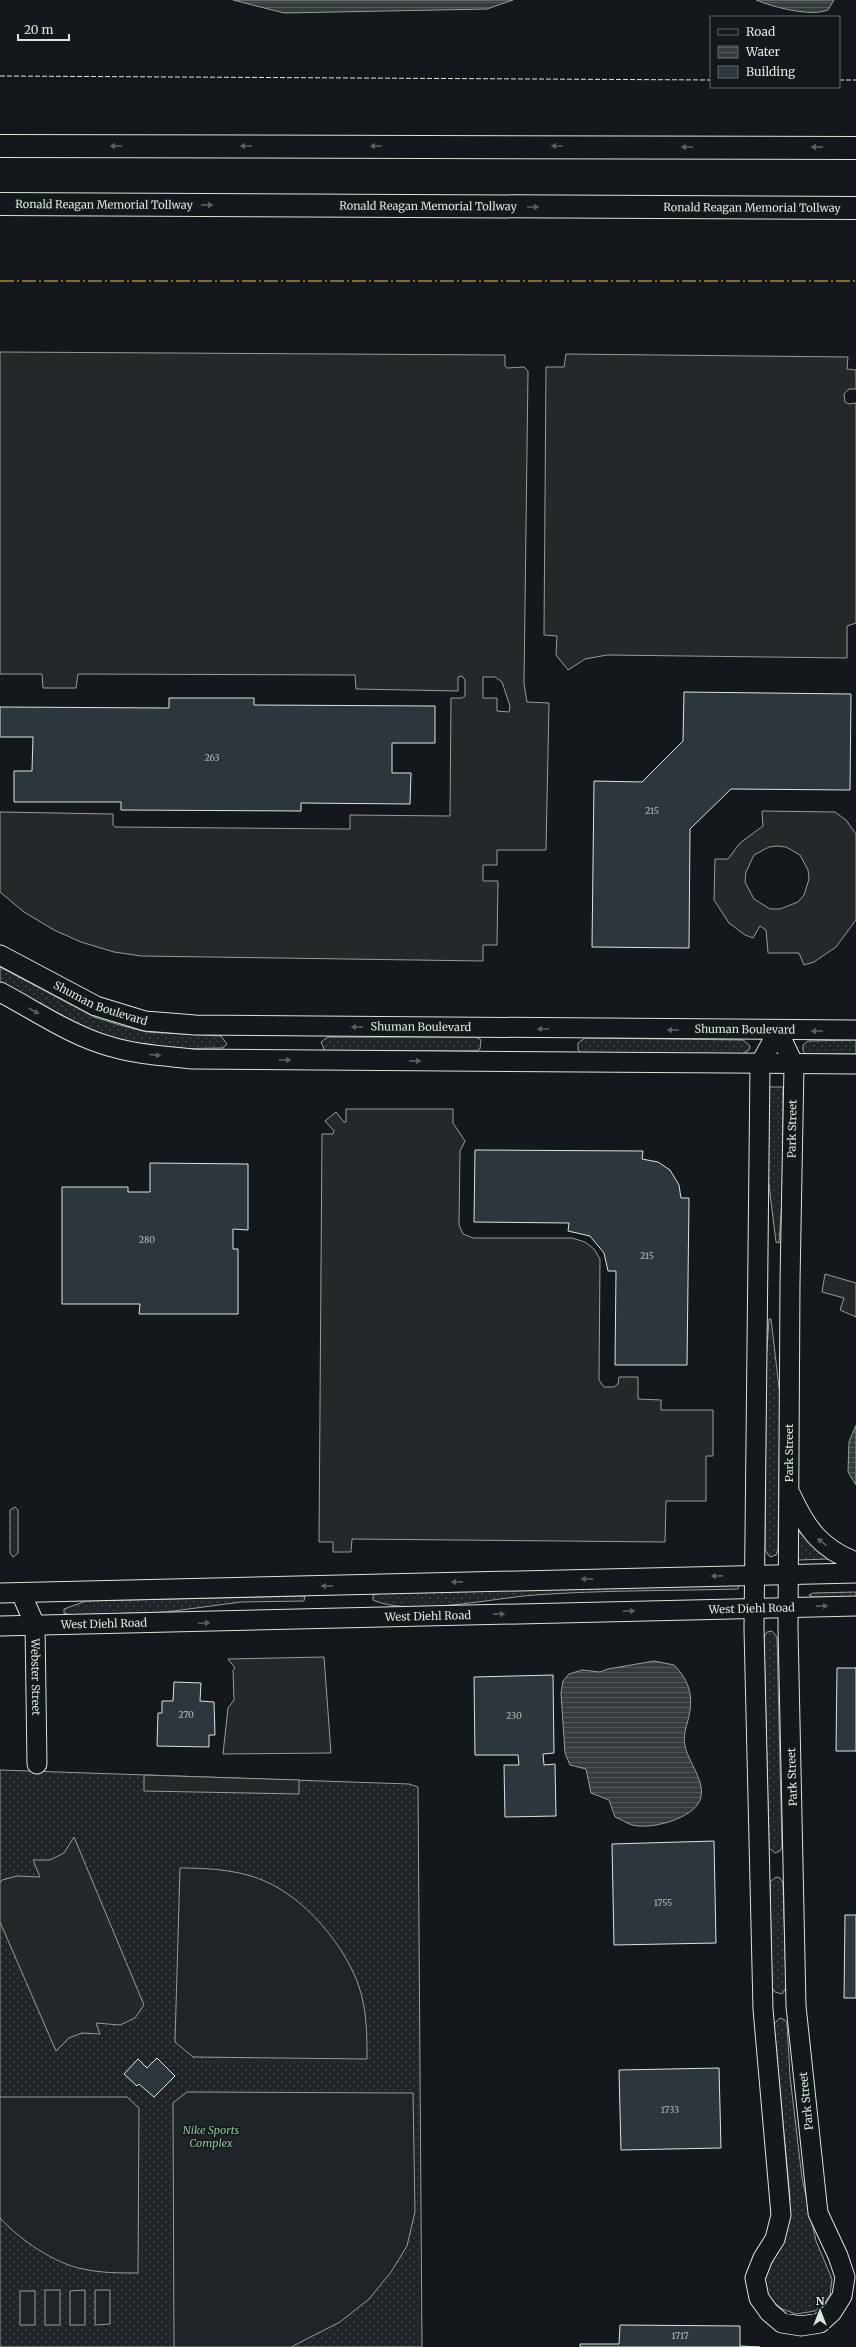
<svg xmlns="http://www.w3.org/2000/svg" width="856" height="2347" font-family="Merriweather,serif">
<defs>
<pattern id="grass-dots" width="8" height="8" patternUnits="userSpaceOnUse"><rect width="8" height="8" fill="#202428"/><path d="M2 2h.1M6 6h.1" fill="none" stroke="#404447" stroke-width="1.8" stroke-linecap="round"/></pattern>
<pattern id="water-rules" width="6" height="5" patternUnits="userSpaceOnUse"><rect width="6" height="5" fill="#363b3e"/><path d="M0 2.5h6" fill="none" stroke="#525759"/></pattern>
</defs>
<rect width="100%" height="100%" fill="#14181c"/>
<!-- grass -->
<g fill="url(#grass-dots)" stroke="#939e99">
<path d="M0,967l94,50 29,9 24,6 74,4 6,8 -4,4c-24,0 -50,2 -73,-1 -54,-9 -102,-40 -150,-65z"/>
<polygon points="328,1037 476,1037 481,1040 480,1049 476,1051 325,1051 321,1042"/>
<polygon points="585,1038 743,1040 750,1046 749,1050 742,1054 582,1053 578,1050 578,1043"/>
<polygon points="856,1040 856,1054 806,1054 803,1051 803,1045 808,1041"/>
<polygon points="769,1087 783,1087 783,1186 779,1243 776,1242 767,1169"/>
<polygon points="769,1319 771,1319 780,1396 778,1549 776,1555 770,1557 765,1550 766,1364"/>
<polygon points="15,1507 18,1510 18,1553 13,1557 10,1553 10,1510"/>
<polygon points="798,1531 829,1559 798,1560"/>
<path d="M739,1585l-1,4c-67,2 -136,1 -203,6 -43,3 -125,22 -162,5v-5l9,-2z"/>
<polygon points="856,1592 856,1597 813,1597 809,1595 813,1593"/>
<polygon points="305,1596 304,1601 241,1602 166,1612 71,1615 64,1613 64,1609 86,1601"/>
<polygon points="772,1631 777,1637 782,1847 780,1851 775,1853 769,1848 764,1637 767,1632"/>
<polygon points="0,1770 409,1784 418,1787 422,2347 0,2347"/>
<polygon points="776,1877 780,1878 783,1883 786,1988 782,1994 775,1992 772,1988 770,1882"/>
<polygon points="780,2018 785,2020 787,2023 790,2076 802,2178 816,2241 832,2279 830,2295 823,2305 815,2311 796,2314 782,2309 769,2298 764,2276 788,2220 790,2198 774,2024"/>
</g>
<!-- pitch -->
<g fill="#202428" stroke="#939e99">
<path d="M180,1868c30,0 62,2 89,15 41,19 86,74 94,119 4,19 4,38 4,57l-174,-2 -18,-15z"/>
<polygon points="187,2092 413,2093 415,2212 407,2246 391,2272 369,2299 340,2322 291,2347 174,2347 173,2103"/>
<path d="M0,2097h127l12,11 -1,165c-19,0 -37,0 -55,-4 -28,-5 -64,-30 -83,-51z"/>
<rect x="45" y="2290" width="15" height="35"/>
<polygon points="85,2290 85,2325 70,2325 70,2291"/>
<polygon points="95,2290 110,2290 110,2324 95,2325"/>
<rect x="20" y="2291" width="15" height="34"/>
</g>
<!-- parking -->
<g fill="#24282b" stroke="#939e99" fill-rule="evenodd">
<path d="M0,352l505,3v11l2,2 17,-1 4,4 -4,313 3,18 22,1 -3,147h-49v15h-14v16h15l-1,64h-14v16l-342,-5 -27,-4 -33,-10 -27,-12 -30,-18 -24,-20v-80l113,2v11l2,2 235,2v-14l100,1 1,-118h11l3,-2v-16l-3,-4 -4,1v14l-102,-2 -1,-14 -277,-1 -2,14h-33l-1,-14h-42zM483,677h12l7,5 8,24 -1,6 -12,-1v-13h-14z"/>
<polygon points="566,354 848,357 847,369 856,370 856,389 849,389 844,394 845,402 849,404 856,403 856,623 847,626 847,658 607,655 585,659 568,670 556,655 557,636 544,635 546,367 564,367"/>
<path d="M762,811l73,1 11,8 10,14v86l-20,27 -22,15 -10,3 -5,-12h-31l-2,-23 -6,-4 -7,12 -8,-3 -16,-12 -15,-23 1,-41h13l12,-16 23,-17zM777,846l9,1 14,8 8,15 1,9 -5,16 -6,7 -18,7h-10l-16,-10 -9,-17 1,-10 8,-17 15,-8z"/>
<polygon points="346,1109 453,1109 453,1123 465,1141 460,1151 459,1225 463,1234 473,1238 572,1238 585,1242 594,1249 600,1259 599,1380 604,1387 614,1387 618,1384 619,1377 638,1377 638,1399 661,1400 661,1410 713,1410 713,1456 706,1456 706,1501 666,1501 665,1542 352,1539 351,1552 333,1552 333,1542 319,1542 322,1134 333,1134 334,1131 325,1121 336,1112 344,1122 346,1122"/>
<polygon points="825,1274 856,1283 856,1317 840,1310 844,1298 822,1292"/>
<polygon points="324,1657 331,1753 223,1754 228,1708 234,1700 233,1670 235,1668 228,1659"/>
<polygon points="144,1775 299,1780 299,1794 144,1791"/>
<polygon points="74,1837 144,2005 135,2018 120,2025 96,2023 100,2034 82,2033 69,2038 56,2051 0,1922 0,1883 2,1880 17,1876 40,1877 33,1860 50,1860 64,1853"/>
</g>
<!-- water -->
<g fill="url(#water-rules)" stroke="#939e99">
<polygon points="233,0 513,0 487,9 284,13"/>
<path d="M756,0h78l-6,10c-18,7 -55,-3 -72,-10z"/>
<polygon points="856,1425 856,1485 848,1472 849,1442"/>
<path d="M654,1661l20,4c16,16 20,33 14,55 -2,8 -5,16 -3,25 2,16 22,37 15,55 -7,19 -50,30 -68,25 -6,-2 -11,-6 -17,-8l-6,-17 -18,-7 -5,-24 -16,-4 -5,-12 -4,-60 2,-12 6,-7 13,-4 18,2 8,-3z"/>
</g>
<!-- building -->
<g fill="#2c363c" stroke="#d8e6dc">
<polygon points="684,692 851,694 850,790 731,789 690,829 689,948 592,947 594,781 642,782 683,741"/>
<polygon points="169,698 254,698 254,705 435,706 435,743 392,743 392,773 411,773 410,804 301,803 301,811 121,810 121,802 14,802 14,771 32,771 33,737 0,737 0,707 169,708"/>
<polygon points="475,1150 643,1151 642,1159 658,1162 670,1170 679,1185 681,1198 689,1198 687,1365 615,1365 616,1271 608,1271 604,1253 590,1236 568,1231 569,1223 474,1222"/>
<polygon points="150,1163 248,1164 248,1230 233,1229 233,1249 238,1249 238,1314 139,1314 140,1304 62,1304 62,1187 128,1187 128,1192 150,1192"/>
<polygon points="837,1668 856,1668 856,1751 836,1751"/>
<polygon points="553,1675 554,1753 543,1754 544,1765 555,1764 556,1816 505,1817 504,1765 519,1765 518,1755 475,1755 474,1677"/>
<polygon points="174,1682 201,1683 200,1701 214,1702 215,1735 209,1735 209,1747 157,1746 158,1713 162,1713 162,1701 173,1701"/>
<polygon points="714,1841 716,1943 614,1945 612,1844"/>
<polygon points="845,1915 856,1915 856,1998 844,1998"/>
<polygon points="157,2058 175,2076 154,2097 139,2084 137,2086 124,2074 138,2059 147,2068"/>
<polygon points="719,2068 721,2148 621,2150 619,2070"/>
<polygon points="620,2325 740,2326 740,2346 760,2347 580,2347 580,2344 619,2344"/>
</g>
<g fill="none" stroke-linecap="round" stroke-linejoin="round">
<defs>
<g id="minor">
<path id="s1" d="M0,955l96,51 49,15 50,4 661,5"/>
<path d="M0,992c36,19 73,45 112,55 27,8 54,9 81,12l663,5"/>
<polygon points="778,1031 794,1065 790,1282 788,1628 796,2006 818,2213 838,2256 845,2277 842,2296 832,2312 820,2323 801,2326 782,2323 769,2312 759,2298 755,2278 763,2258 775,2239 781,2215 763,2009 754,1629 760,1064"/>
<path d="M791,1495c15,33 30,54 65,67"/>
<polyline points="0,1593 856,1573"/>
<path id="s2" d="M21,1593l14,32 2,139"/>
<path id="s3" d="M0,1626l856,-20"/>
</g>
<g id="highway">
<polyline points="0,146 856,148"/>
<path id="s4" d="M0,204l856,4"/>
</g>
</defs>
<!-- minor casing -->
<use href="#minor" stroke="#d8e6dc" stroke-width="21"/>
<!-- highway casing -->
<use href="#highway" stroke="#d8e6dc" stroke-width="24"/>
<!-- minor -->
<use href="#minor" stroke="#14181c" stroke-width="19"/>
<!-- highway -->
<use href="#highway" stroke="#14181c" stroke-width="22"/>
<!-- fence -->
<g stroke="#d8e6dc" stroke-width="1" stroke-dasharray="5 2" stroke-linecap="butt">
<polyline points="0,76 711,80"/>
<polyline points="839,80 856,80"/>
</g>
<!-- power -->
<polyline stroke="#ffb74d" stroke-width="1" stroke-dasharray="14 3 2 3" stroke-linecap="butt" points="0,281 856,281"/>
</g>
<!-- one-way arrows -->
<defs><path id="oneway-solid" d="M-6-.8H1V-3.2L6.5 0L1 3.2V.8H-6Z"/></defs>
<g fill="#59605f">
<use href="#oneway-solid" transform="translate(116 146) rotate(180)"/>
<use href="#oneway-solid" transform="translate(246 146) rotate(180)"/>
<use href="#oneway-solid" transform="translate(376 146) rotate(180)"/>
<use href="#oneway-solid" transform="translate(557 146) rotate(-180)"/>
<use href="#oneway-solid" transform="translate(687 147) rotate(-180)"/>
<use href="#oneway-solid" transform="translate(817 147) rotate(-180)"/>
<use href="#oneway-solid" transform="translate(207 205)"/>
<use href="#oneway-solid" transform="translate(533 207)"/>
<use href="#oneway-solid" transform="translate(34 1011) rotate(28)"/>
<use href="#oneway-solid" transform="translate(357 1027) rotate(-179)"/>
<use href="#oneway-solid" transform="translate(543 1029) rotate(-180)"/>
<use href="#oneway-solid" transform="translate(673 1030) rotate(-180)"/>
<use href="#oneway-solid" transform="translate(817 1031) rotate(-180)"/>
<use href="#oneway-solid" transform="translate(155 1055) rotate(5)"/>
<use href="#oneway-solid" transform="translate(285 1060) rotate(1)"/>
<use href="#oneway-solid" transform="translate(415 1061) rotate(1)"/>
<use href="#oneway-solid" transform="translate(822 1542) rotate(-142)"/>
<use href="#oneway-solid" transform="translate(717 1576) rotate(179)"/>
<use href="#oneway-solid" transform="translate(587 1579) rotate(179)"/>
<use href="#oneway-solid" transform="translate(457 1582) rotate(179)"/>
<use href="#oneway-solid" transform="translate(327 1586) rotate(179)"/>
<use href="#oneway-solid" transform="translate(822 1606) rotate(-1)"/>
<use href="#oneway-solid" transform="translate(629 1611) rotate(-1)"/>
<use href="#oneway-solid" transform="translate(499 1614) rotate(-1)"/>
<use href="#oneway-solid" transform="translate(204 1623) rotate(-2)"/>
</g>
<g text-anchor="middle" dominant-baseline="central" stroke-width="3" stroke-linejoin="round" paint-order="stroke">
<!-- number labels -->
<g font-size="9" fill="#adbab4">
<text x="212" y="757">263</text>
<text x="652" y="810">215</text>
<text x="147" y="1239">280</text>
<text x="647" y="1255">215</text>
<text x="186" y="1714">270</text>
<text x="514" y="1715">230</text>
<text x="663" y="1902">1755</text>
<text x="670" y="2109">1733</text>
<text x="680" y="2335">1717</text>
</g>
<!-- street labels -->
<g font-size="11" fill="#d8e6dc" stroke="#14181c">
<text stroke="none"><textPath href="#s4" startOffset="104">Ronald Reagan Memorial Tollway</textPath></text>
<text stroke="none"><textPath href="#s4" startOffset="428">Ronald Reagan Memorial Tollway</textPath></text>
<text stroke="none"><textPath href="#s4" startOffset="752">Ronald Reagan Memorial Tollway</textPath></text>
<text stroke="none"><textPath href="#s1" startOffset="112">Shuman Boulevard</textPath></text>
<text stroke="none"><textPath href="#s1" startOffset="436">Shuman Boulevard</textPath></text>
<text stroke="none"><textPath href="#s1" startOffset="760">Shuman Boulevard</textPath></text>
<text transform="translate(792 1129) rotate(-89)">Park Street</text>
<text transform="translate(789 1453) rotate(-90)">Park Street</text>
<text stroke="none"><textPath href="#s3" startOffset="752">West Diehl Road</textPath></text>
<text stroke="none"><textPath href="#s3" startOffset="428">West Diehl Road</textPath></text>
<text stroke="none"><textPath href="#s3" startOffset="104">West Diehl Road</textPath></text>
<text stroke="none"><textPath href="#s2" startOffset="87">Webster Street</textPath></text>
<text transform="translate(792 1777) rotate(-92)">Park Street</text>
<text transform="translate(806 2101) rotate(-96)">Park Street</text>
</g>
<!-- park labels -->
<g font-size="11" font-style="italic" fill="#8ac095" stroke="#14181c">
<text x="211" y="2130">Nike Sports<tspan x="211" dy="13">Complex</tspan></text>
</g>
</g>
<!-- legend -->
<rect x="710" y="16" width="130" height="72" fill="#14181c" stroke="#626a69"/>
<rect x="718" y="29" width="20" height="6" fill="#14181c" stroke="#626a69"/>
<text x="746" y="36" font-size="12" fill="#d8e6dc">Road</text>
<rect x="718" y="46" width="20" height="12" fill="url(#water-rules)" stroke="#626a69"/>
<text x="746" y="56" font-size="12" fill="#d8e6dc">Water</text>
<rect x="718" y="66" width="20" height="12" fill="#2c363c" stroke="#626a69"/>
<text x="746" y="76" font-size="12" fill="#d8e6dc">Building</text>
<!-- north arrow -->
<g transform="translate(820 2311)" stroke="#14181c" stroke-width="3" paint-order="stroke">
<path d="M0-3L7 15L0 10L-7 15Z" fill="#d8e6dc"/>
<text y="-6" font-size="11" font-weight="bold" text-anchor="middle" fill="#d8e6dc">N</text>
</g>
<!-- scale -->
<path d="M18 34v6h51v-6" fill="none" stroke="#d8e6dc" stroke-width="2"/>
<text x="24" y="34" font-size="12" fill="#d8e6dc" stroke="#14181c" stroke-width="3" paint-order="stroke">20 m</text>
</svg>
